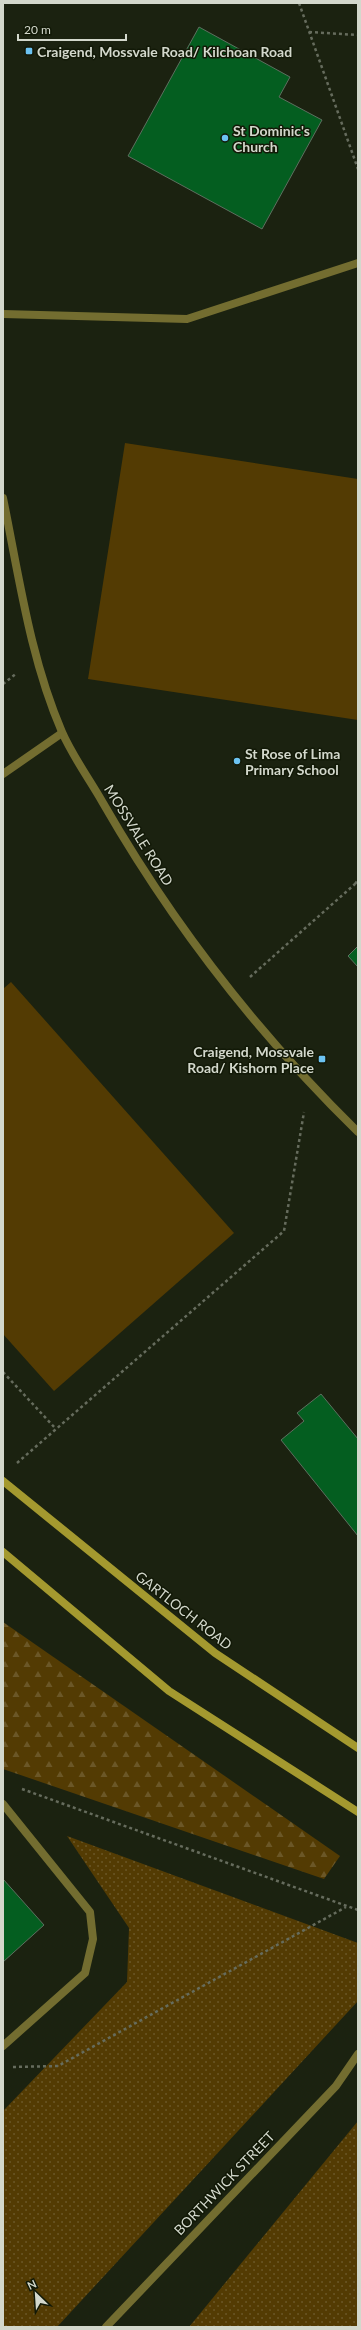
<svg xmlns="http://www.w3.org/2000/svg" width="361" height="2330" font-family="Lato,sans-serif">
<defs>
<pattern id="grass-dots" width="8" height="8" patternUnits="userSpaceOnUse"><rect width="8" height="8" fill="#533b03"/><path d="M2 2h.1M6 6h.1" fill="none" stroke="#6b5727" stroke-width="1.8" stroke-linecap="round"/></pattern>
<pattern id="forest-firs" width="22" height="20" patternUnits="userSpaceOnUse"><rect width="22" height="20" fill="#533b03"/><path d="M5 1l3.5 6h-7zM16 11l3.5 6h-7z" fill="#6b5727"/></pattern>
</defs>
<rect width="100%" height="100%" fill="#1b2210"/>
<!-- grass -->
<g fill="url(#grass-dots)">
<polygon points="67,1836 358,1943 358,2001 57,2327 3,2327 3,2111 127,1982 129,1928"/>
<polygon points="358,2121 358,2327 189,2327"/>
</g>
<!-- forest -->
<polygon fill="url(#forest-firs)" points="3,1622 340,1856 324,1879 3,1769"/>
<!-- garden -->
<g fill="#533b03">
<polygon points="125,443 358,479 358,720 88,679"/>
<polygon points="11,982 234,1233 54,1391 3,1334 3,989"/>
</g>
<!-- building -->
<g fill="#045e20" stroke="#5d6f5f">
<polygon points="199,27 290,77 279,97 322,120 262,229 128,156"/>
<polygon points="358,946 358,967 348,956"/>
<polygon points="321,1394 358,1439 358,1536 281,1440 304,1421 297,1413"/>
<polygon points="3,1879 44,1925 3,1962"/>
</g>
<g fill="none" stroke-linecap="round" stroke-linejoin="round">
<!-- path -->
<g stroke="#666c5d" stroke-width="2.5" stroke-dasharray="3 3" stroke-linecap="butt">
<polyline points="299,3 358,169"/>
<polyline points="309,32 358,35"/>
<polyline points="3,684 17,673"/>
<polyline points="355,884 358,880"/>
<polyline points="250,977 355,884 358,887"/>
<polyline points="3,1372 56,1429"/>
<polyline points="17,1463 284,1231 304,1112"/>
<polyline points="22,1789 358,1910"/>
<polyline points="13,2067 58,2066 346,1907"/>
</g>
<!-- lane -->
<g stroke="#736d30" stroke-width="8">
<polyline points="3,314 187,319 358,263"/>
<polyline points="3,774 62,733"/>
</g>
<!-- street -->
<g stroke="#736d30" stroke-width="8">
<path d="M3,498c16,78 27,160 59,234 11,25 28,48 41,71 69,120 156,232 255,329"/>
<polyline points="3,1804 90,1912 93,1939 85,1973 3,2046"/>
<polyline points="106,2327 336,2086 358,2054"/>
</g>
<!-- secondary -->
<g stroke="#a4992f" stroke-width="8">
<polyline points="3,1481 215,1653 358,1748"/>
<polyline points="3,1552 169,1691 358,1812"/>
</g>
</g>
<!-- markers -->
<g fill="#6cc3f2" stroke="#121907" stroke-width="1.5">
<rect x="25" y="47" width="8" height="8" rx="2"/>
<circle cx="225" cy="138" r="4"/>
<circle cx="237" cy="761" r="4"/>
<rect x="318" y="1055" width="8" height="8" rx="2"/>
</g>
<g text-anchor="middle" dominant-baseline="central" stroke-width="3" stroke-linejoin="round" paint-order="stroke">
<!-- poi labels -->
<g font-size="14" font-weight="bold" fill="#d3d8cc" stroke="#121907" text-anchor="start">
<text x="37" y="51">Craigend, Mossvale Road/ Kilchoan Road</text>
<text x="233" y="130">St Dominic's<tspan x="233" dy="16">Church</tspan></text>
<text x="245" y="753">St Rose of Lima<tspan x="245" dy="16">Primary School</tspan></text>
<text x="314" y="1051" text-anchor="end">Craigend, Mossvale<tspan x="314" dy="16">Road/ Kishorn Place</tspan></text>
</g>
<!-- street labels -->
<g font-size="14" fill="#d3d8cc" stroke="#121907">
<text transform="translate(139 835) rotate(58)">MOSSVALE ROAD</text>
<text transform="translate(184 1610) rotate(38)">GARTLOCH ROAD</text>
<text transform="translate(224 2183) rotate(-46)">BORTHWICK STREET</text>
</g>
</g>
<!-- border -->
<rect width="361" height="2330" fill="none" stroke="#d3d8cc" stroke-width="8"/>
<!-- north arrow -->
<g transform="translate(36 2294) rotate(335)" stroke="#121907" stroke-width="3" paint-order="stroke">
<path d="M0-3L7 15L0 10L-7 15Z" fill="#d3d8cc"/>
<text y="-6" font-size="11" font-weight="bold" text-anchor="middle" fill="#d3d8cc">N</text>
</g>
<!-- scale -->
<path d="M18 34v6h108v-6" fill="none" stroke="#d3d8cc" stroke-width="2"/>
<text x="24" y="34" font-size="12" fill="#d3d8cc" stroke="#121907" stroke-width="3" paint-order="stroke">20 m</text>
</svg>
